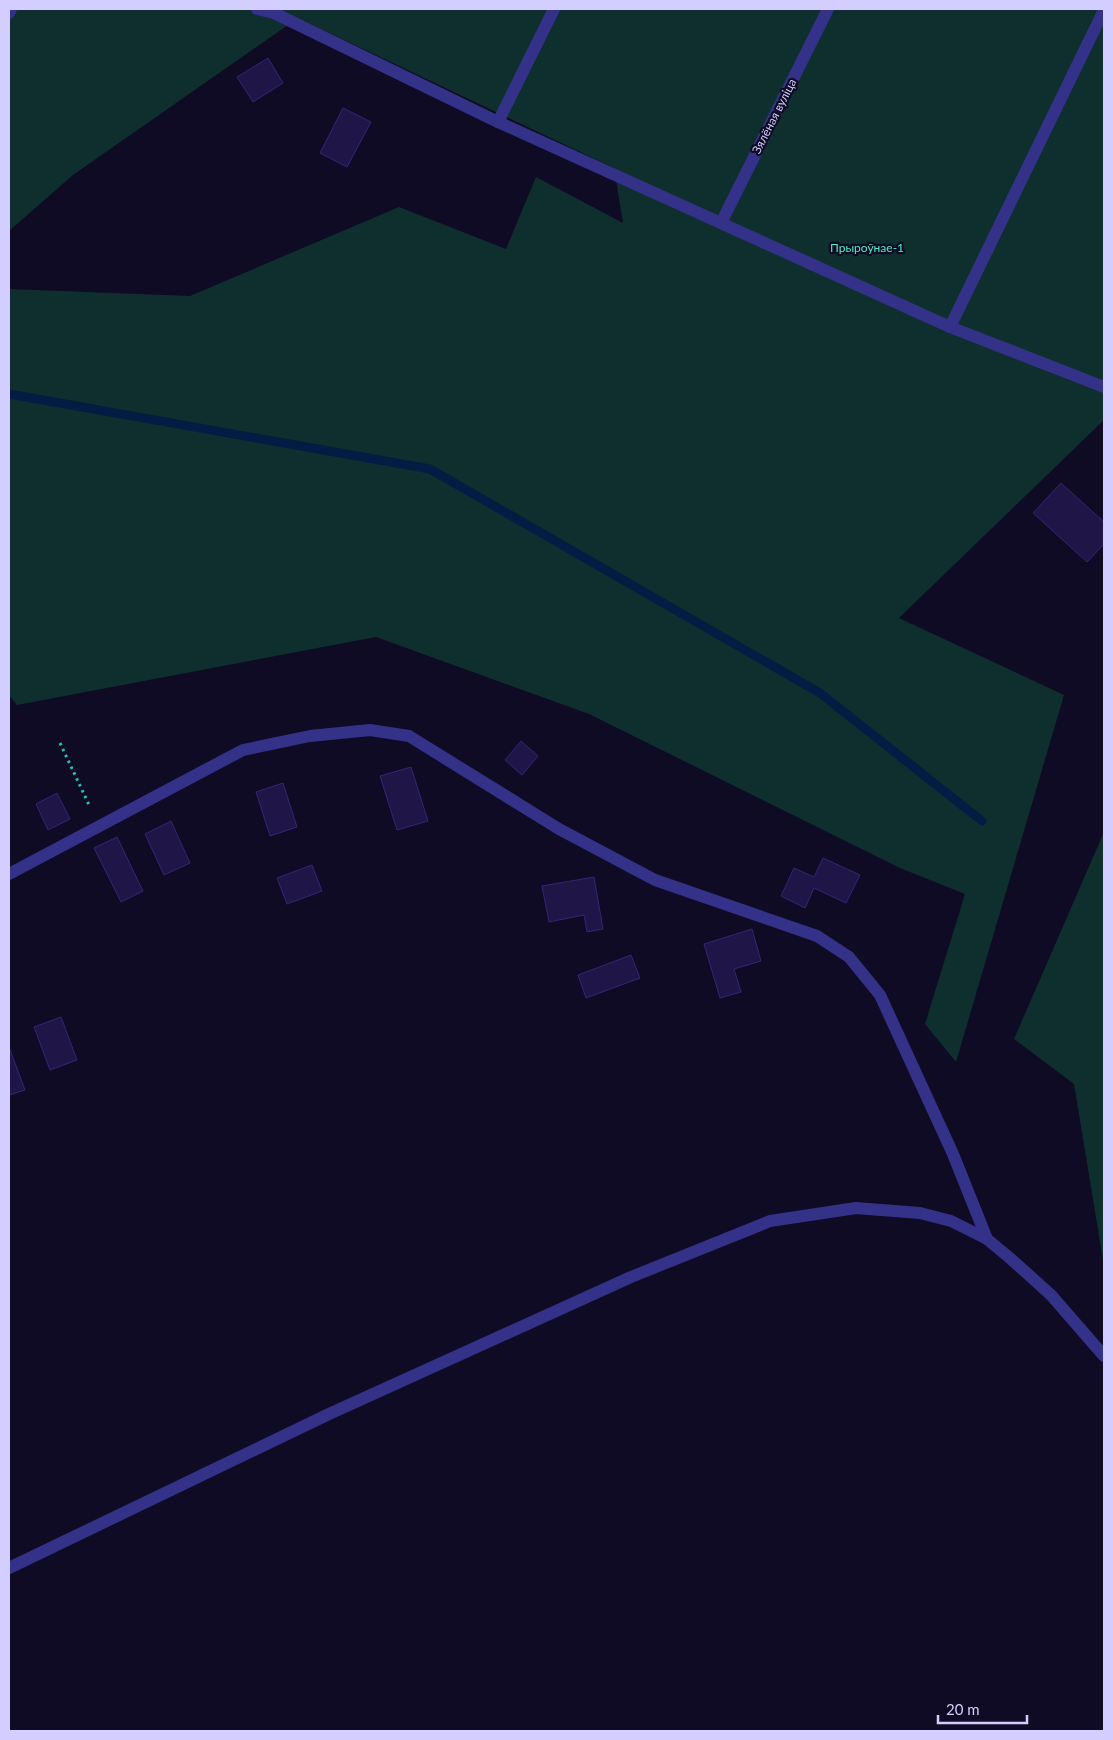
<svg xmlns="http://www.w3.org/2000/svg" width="1113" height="1740" font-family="Lato,sans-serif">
<rect width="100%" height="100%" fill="#0f0b24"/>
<!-- green -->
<g fill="#0e2f2d">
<polygon points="9,9 1104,9 1104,420 899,618 1064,695 956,1062 925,1024 965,894 900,868 589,714 376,637 17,705 9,695 9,289 190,296 399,207 506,249 536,177 623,223 614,168 298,18 73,175 9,231"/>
<polygon points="1104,832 1104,1266 1074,1084 1014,1039"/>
</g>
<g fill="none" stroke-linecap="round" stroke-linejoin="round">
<!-- stream -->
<polyline stroke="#041c44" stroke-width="9" points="9,394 430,469 820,693 982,821"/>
</g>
<!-- building -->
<g fill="#1f1547" stroke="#342576">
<polygon points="268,58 283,83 253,102 237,77"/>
<polygon points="343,108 371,122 347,167 320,153"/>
<polygon points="1061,483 1104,522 1104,544 1087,562 1033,513"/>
<polygon points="521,741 538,756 522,775 505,760"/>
<polygon points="411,767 428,821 397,830 380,776"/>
<polygon points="283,783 297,827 270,836 256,792"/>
<polygon points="57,793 70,819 48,830 36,804"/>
<polygon points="171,821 190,863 164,875 145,834"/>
<polygon points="117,837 143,891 121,902 94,848"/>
<polygon points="823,858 860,875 846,903 814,888 805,908 781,896 794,868 814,877"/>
<polygon points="312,865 322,891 287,904 277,878"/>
<polygon points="594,877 603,929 587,932 584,915 549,922 542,886"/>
<polygon points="752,929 761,961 734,969 741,992 720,998 704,944"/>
<polygon points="631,955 640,978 586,998 578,975"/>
<polygon points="61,1017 77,1060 50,1070 34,1027"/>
<polygon points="9,1047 25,1090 9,1095"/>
</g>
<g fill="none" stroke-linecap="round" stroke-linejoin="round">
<!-- path -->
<polyline stroke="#21c1b6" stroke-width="3" stroke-dasharray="2.5 4" stroke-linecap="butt" points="60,743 90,807"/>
<!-- minor -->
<g stroke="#343188" stroke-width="12">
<polyline points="257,9 274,13 498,122 950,327 1104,387"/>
<polyline points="9,13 11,9"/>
<polyline points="498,122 554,9"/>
<polyline points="721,223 828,9"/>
<polyline points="950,327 1104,10"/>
<polyline points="9,874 243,750 310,736 370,730 409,736 559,829 655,880 817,936 849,957 880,995 953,1154 987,1239"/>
<polyline points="9,1568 329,1414 631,1277 770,1221 856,1208 920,1213 951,1221 987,1239 1011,1259 1051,1295 1104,1356"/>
</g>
</g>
<g text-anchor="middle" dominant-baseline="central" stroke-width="4.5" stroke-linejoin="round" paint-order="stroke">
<!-- street labels -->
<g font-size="12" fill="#d3ceff" stroke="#0f0b24">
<text transform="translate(774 116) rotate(-63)">Зялёная вуліца</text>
</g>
<!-- park labels -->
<g font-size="12" fill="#4decc3" stroke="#0f0b24">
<text x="867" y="247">Прыроўнае-1</text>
</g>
</g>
<!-- border -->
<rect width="1113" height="1740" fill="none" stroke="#d3ceff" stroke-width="20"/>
<!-- scale -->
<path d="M938 1715v8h89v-8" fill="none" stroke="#d3ceff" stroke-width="2.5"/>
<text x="946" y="1715" font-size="15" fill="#d3ceff" stroke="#0f0b24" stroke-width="4" paint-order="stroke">20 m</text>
</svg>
